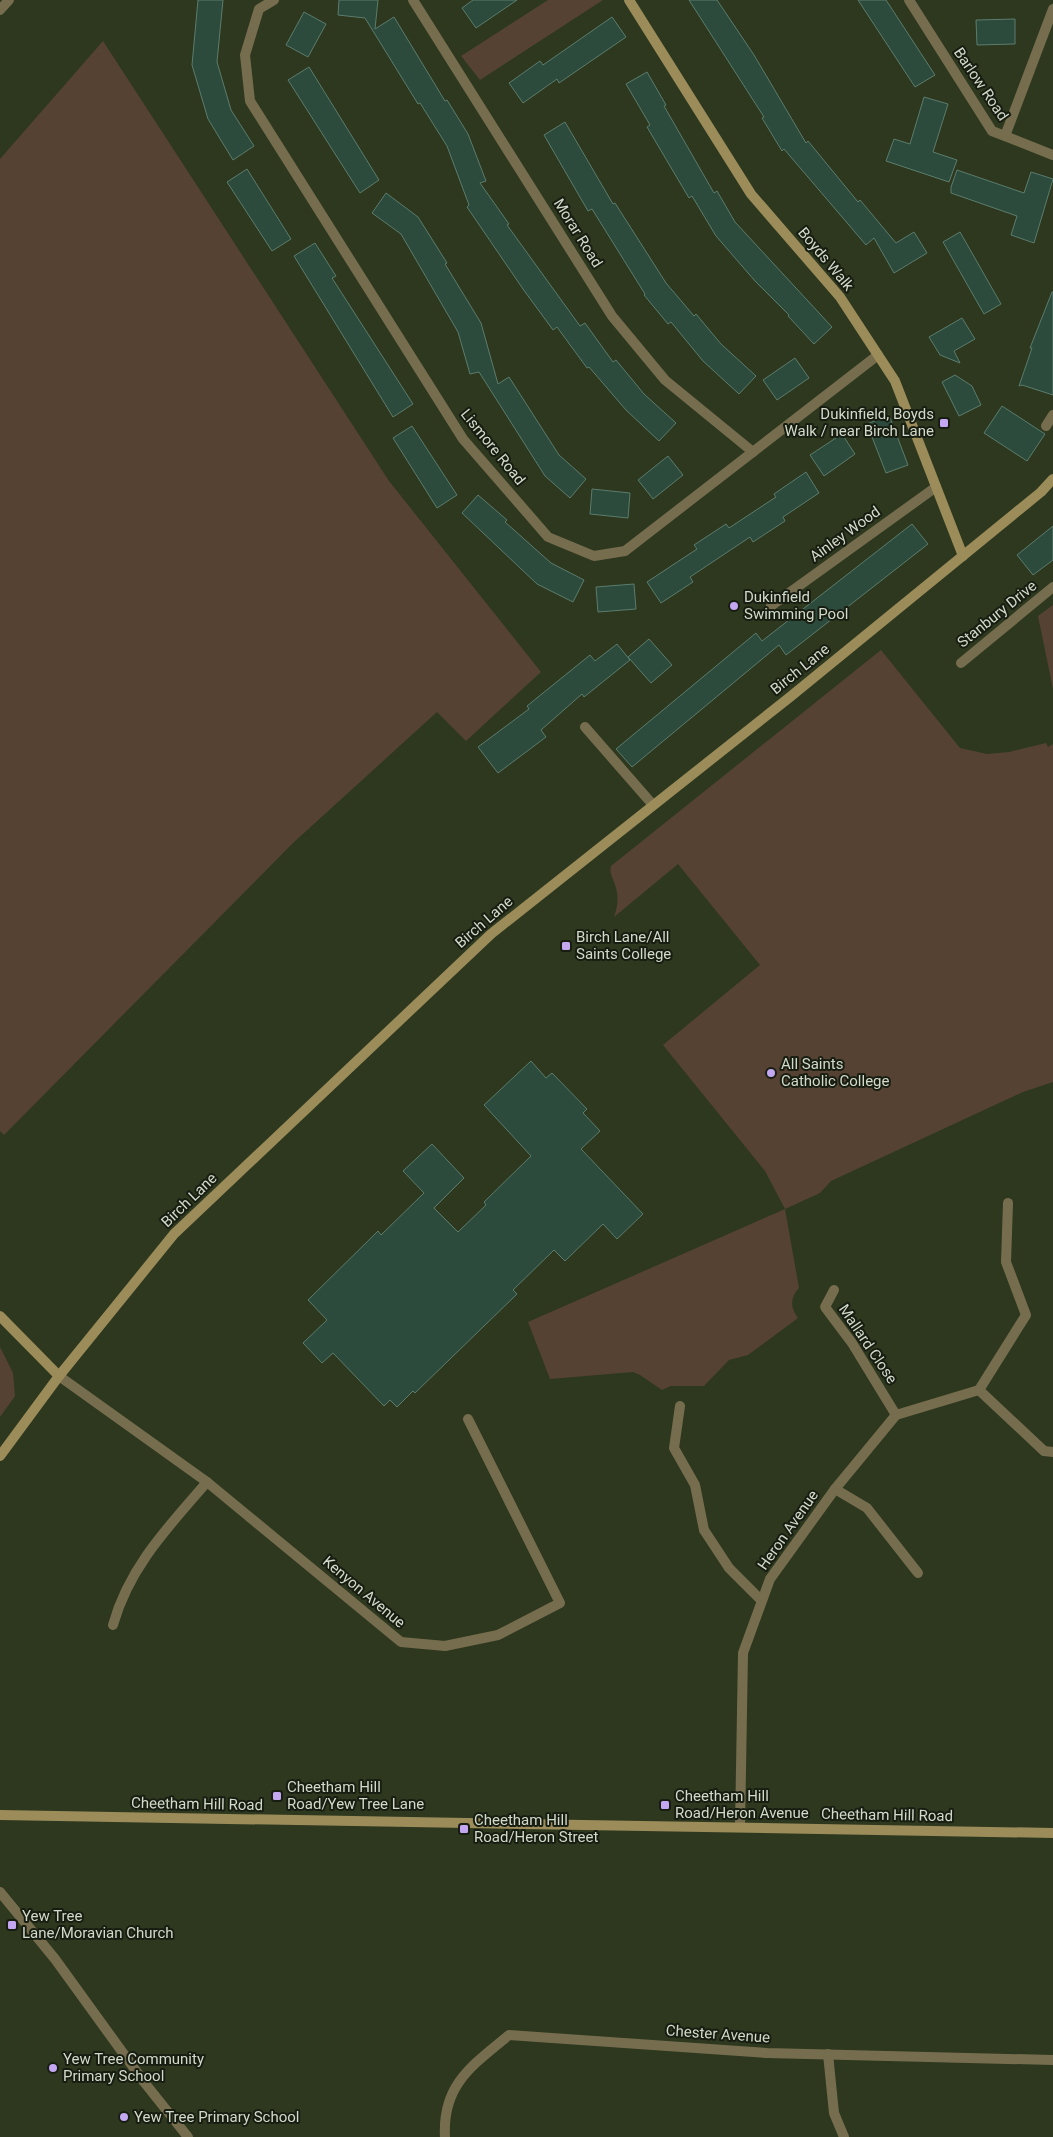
<svg xmlns="http://www.w3.org/2000/svg" width="1053" height="2137" font-family="Roboto,sans-serif">
<rect width="100%" height="100%" fill="#2d381f"/>
<!-- green -->
<g fill="#554232">
<polygon points="548,0 603,0 480,80 461,56"/>
<polygon points="103,41 389,481 541,672 466,741 437,712 293,843 4,1135 0,1131 0,159"/>
<polygon points="1053,605 1053,689 1038,616"/>
<path d="M881,650l79,98 27,6 22,-2 37,-9 2,4 5,-3v338l-30,10 -192,89 -11,12 -35,16 14,79c-9,9 -9,20 -1,30l-50,37 -19,5 -25,26h-33l-9,4 -22,-15 -7,-3 -83,7 -22,-57 257,-113 -20,-38 -102,-126 97,-80 -82,-101 -64,53c4,-11 5,-21 1,-32 -2,-7 -6,-12 -4,-19z"/>
<polygon points="0,1347 13,1373 15,1396 0,1417"/>
</g>
<!-- building -->
<g fill="#2c4b3d" stroke="#5c7c6c">
<polygon points="198,0 223,0 217,62 231,110 254,146 233,160 208,119 192,65"/>
<polygon points="339,0 378,0 375,29 394,17 445,101 447,100 468,134 486,181 480,183 509,224 507,225 580,326 585,323 613,362 616,360 644,394 676,423 659,441 626,410 589,367 587,368 557,327 553,330 523,289 467,207 469,205 447,146 420,103 418,104 365,18 338,15"/>
<polygon points="473,0 517,0 476,28 462,8"/>
<polygon points="689,0 717,0 754,55 806,143 808,141 858,202 860,200 896,243 914,232 927,253 894,273 874,238 866,245 784,149 782,151 762,118 764,117"/>
<polygon points="858,0 886,0 935,75 915,87"/>
<polygon points="304,12 326,24 308,57 286,45"/>
<polygon points="612,17 626,37 559,83 557,79 523,103 509,83 540,61 543,65"/>
<polygon points="1015,19 1015,44 977,45 976,20"/>
<polygon points="309,67 379,180 360,193 288,80"/>
<polygon points="647,72 666,105 664,106 714,193 717,191 735,222 832,327 814,344 788,316 789,315 755,281 716,236 692,196 689,198 647,127 650,125 626,84"/>
<polygon points="924,97 948,104 933,152 957,160 949,182 886,161 894,139 910,144"/>
<polygon points="565,122 613,204 615,203 666,283 694,316 696,314 721,344 756,376 739,394 703,361 671,322 668,324 644,295 645,294 592,209 588,211 544,135"/>
<polygon points="247,169 291,239 272,251 227,182"/>
<polygon points="957,170 1024,193 1031,172 1053,179 1034,243 1011,235 1017,216 951,193 951,187"/>
<polygon points="386,193 418,217 447,263 445,264 481,323 498,384 509,377 559,455 586,479 570,498 545,476 479,372 470,374 458,332 401,234 372,213"/>
<polygon points="960,232 1001,304 984,314 943,242"/>
<polygon points="315,243 336,276 332,278 413,404 393,417 294,256"/>
<polygon points="1052,292 1053,292 1053,395 1022,385 1019,386 1032,348 1030,348"/>
<polygon points="962,318 975,339 954,351 960,363 940,355 929,337"/>
<polygon points="795,358 809,378 777,400 763,380"/>
<polygon points="955,375 972,386 981,405 959,416 942,382"/>
<polygon points="1002,406 1045,434 1027,461 984,433"/>
<polygon points="889,415 908,465 886,473 867,424"/>
<polygon points="412,426 457,495 437,508 393,438"/>
<polygon points="842,434 855,454 824,476 810,455"/>
<polygon points="668,456 683,475 653,499 638,480"/>
<polygon points="806,472 819,493 783,517 785,521 753,542 750,537 690,577 693,582 661,603 647,582 697,549 694,545 726,524 729,528 776,497 774,494"/>
<polygon points="592,489 630,493 628,518 590,514"/>
<polygon points="478,495 507,520 505,522 551,563 584,580 573,602 537,584 462,513"/>
<polygon points="912,524 928,544 786,655 779,645 632,767 616,749 756,633 762,641"/>
<polygon points="1053,526 1053,560 1033,575 1017,555"/>
<polygon points="634,584 636,609 598,612 596,587"/>
<polygon points="649,639 672,665 651,683 628,657"/>
<polygon points="617,644 630,660 584,697 582,694 541,730 546,737 498,773 478,747 529,709 527,706 590,655 595,661"/>
<polygon points="531,1061 546,1078 552,1073 587,1109 583,1113 600,1131 581,1149 643,1214 617,1239 603,1224 565,1261 554,1250 513,1290 517,1294 415,1393 413,1391 397,1407 390,1400 384,1406 333,1353 322,1363 303,1343 327,1320 308,1300 378,1231 381,1235 424,1193 403,1171 432,1144 464,1178 434,1208 458,1232 486,1205 484,1202 531,1156 484,1105"/>
</g>
<g fill="none" stroke-linecap="round" stroke-linejoin="round">
<!-- street -->
<g stroke="#766d4e" stroke-width="10">
<polyline points="274,0 259,9 245,55 250,101 463,439 548,537 594,556 625,551 878,355"/>
<polyline points="413,0 612,316 665,380 753,452"/>
<polyline points="909,0 992,131 1053,155"/>
<polyline points="0,10 9,0"/>
<polyline points="1005,136 1053,9"/>
<polyline points="1046,426 1053,415"/>
<polyline points="771,606 936,487"/>
<polyline points="961,663 1053,587"/>
<polyline points="585,727 653,805"/>
<polyline points="834,1290 825,1307 852,1343 896,1415"/>
<polyline points="59,1376 207,1482 401,1642 445,1646 498,1635 560,1603 468,1419"/>
<polyline points="979,1390 1026,1315 1006,1262 1008,1203"/>
<polyline points="979,1390 1044,1451 1053,1452"/>
<polyline points="680,1406 674,1448 695,1485 704,1530 729,1568 761,1600"/>
<polyline points="835,1489 867,1508 918,1573"/>
<path d="M113,1625c16,-58 56,-99 94,-143"/>
<polyline points="740,1827 743,1653 770,1579 835,1489 896,1415 979,1390"/>
<polyline points="0,1892 55,1959 144,2082 188,2137"/>
<polyline points="828,2054 834,2113 844,2137"/>
<path d="M445,2137c-3,-53 28,-72 64,-102l258,18 286,7"/>
</g>
<!-- secondary -->
<g stroke="#9b8c5a" stroke-width="10">
<polyline points="629,0 751,194 840,297 895,381 963,556"/>
<polyline points="0,1316 59,1376"/>
<polyline points="0,1456 59,1376 174,1234 491,934 790,697 1041,492 1053,479"/>
<polyline points="0,1815 1053,1833"/>
</g>
</g>
<!-- markers -->
<g fill="#c4a7f1" stroke="#181d12" stroke-width="2">
<rect x="939" y="418" width="10" height="10" rx="2.5"/>
<circle cx="734" cy="606" r="5"/>
<rect x="561" y="941" width="10" height="10" rx="2.5"/>
<circle cx="771" cy="1073" r="5"/>
<rect x="272" y="1791" width="10" height="10" rx="2.5"/>
<rect x="660" y="1800" width="10" height="10" rx="2.5"/>
<rect x="459" y="1824" width="10" height="10" rx="2.5"/>
<rect x="7" y="1920" width="10" height="10" rx="2.5"/>
<circle cx="53" cy="2068" r="5"/>
<circle cx="124" cy="2117" r="5"/>
</g>
<g text-anchor="middle" dominant-baseline="central" stroke-width="4" stroke-linejoin="round" paint-order="stroke">
<!-- street labels -->
<g font-size="15" fill="#d2daca" stroke="#181d12">
<text transform="translate(981 84) rotate(56)">Barlow Road</text>
<text transform="translate(578 233) rotate(58)">Morar Road</text>
<text transform="translate(826 259) rotate(50)">Boyds Walk</text>
<text transform="translate(493 447) rotate(51)">Lismore Road</text>
<text transform="translate(845 534) rotate(-36)">Ainley Wood</text>
<text transform="translate(997 614) rotate(-39)">Stanbury Drive</text>
<text transform="translate(800 669) rotate(-39)">Birch Lane</text>
<text transform="translate(484 922) rotate(-41)">Birch Lane</text>
<text transform="translate(189 1200) rotate(-44)">Birch Lane</text>
<text transform="translate(868 1344) rotate(56)">Mallard Close</text>
<text transform="translate(788 1530) rotate(-55)">Heron Avenue</text>
<text transform="translate(364 1592) rotate(40)">Kenyon Avenue</text>
<text transform="translate(197 1804) rotate(1)">Cheetham Hill Road</text>
<text transform="translate(887 1815) rotate(1)">Cheetham Hill Road</text>
<text transform="translate(718 2034) rotate(4)">Chester Avenue</text>
</g>
<!-- poi labels -->
<g font-size="15" fill="#d2daca" stroke="#181d12" text-anchor="start">
<text x="934" y="414" text-anchor="end">Dukinfield, Boyds<tspan x="934" dy="17">Walk / near Birch Lane</tspan></text>
<text x="744" y="597">Dukinfield<tspan x="744" dy="17">Swimming Pool</tspan></text>
<text x="576" y="937">Birch Lane/All<tspan x="576" dy="17">Saints College</tspan></text>
<text x="781" y="1064">All Saints<tspan x="781" dy="17">Catholic College</tspan></text>
<text x="287" y="1787">Cheetham Hill<tspan x="287" dy="17">Road/Yew Tree Lane</tspan></text>
<text x="675" y="1796">Cheetham Hill<tspan x="675" dy="17">Road/Heron Avenue</tspan></text>
<text x="474" y="1820">Cheetham Hill<tspan x="474" dy="17">Road/Heron Street</tspan></text>
<text x="22" y="1916">Yew Tree<tspan x="22" dy="17">Lane/Moravian Church</tspan></text>
<text x="63" y="2059">Yew Tree Community<tspan x="63" dy="17">Primary School</tspan></text>
<text x="134" y="2117">Yew Tree Primary School</text>
</g>
</g>
</svg>
